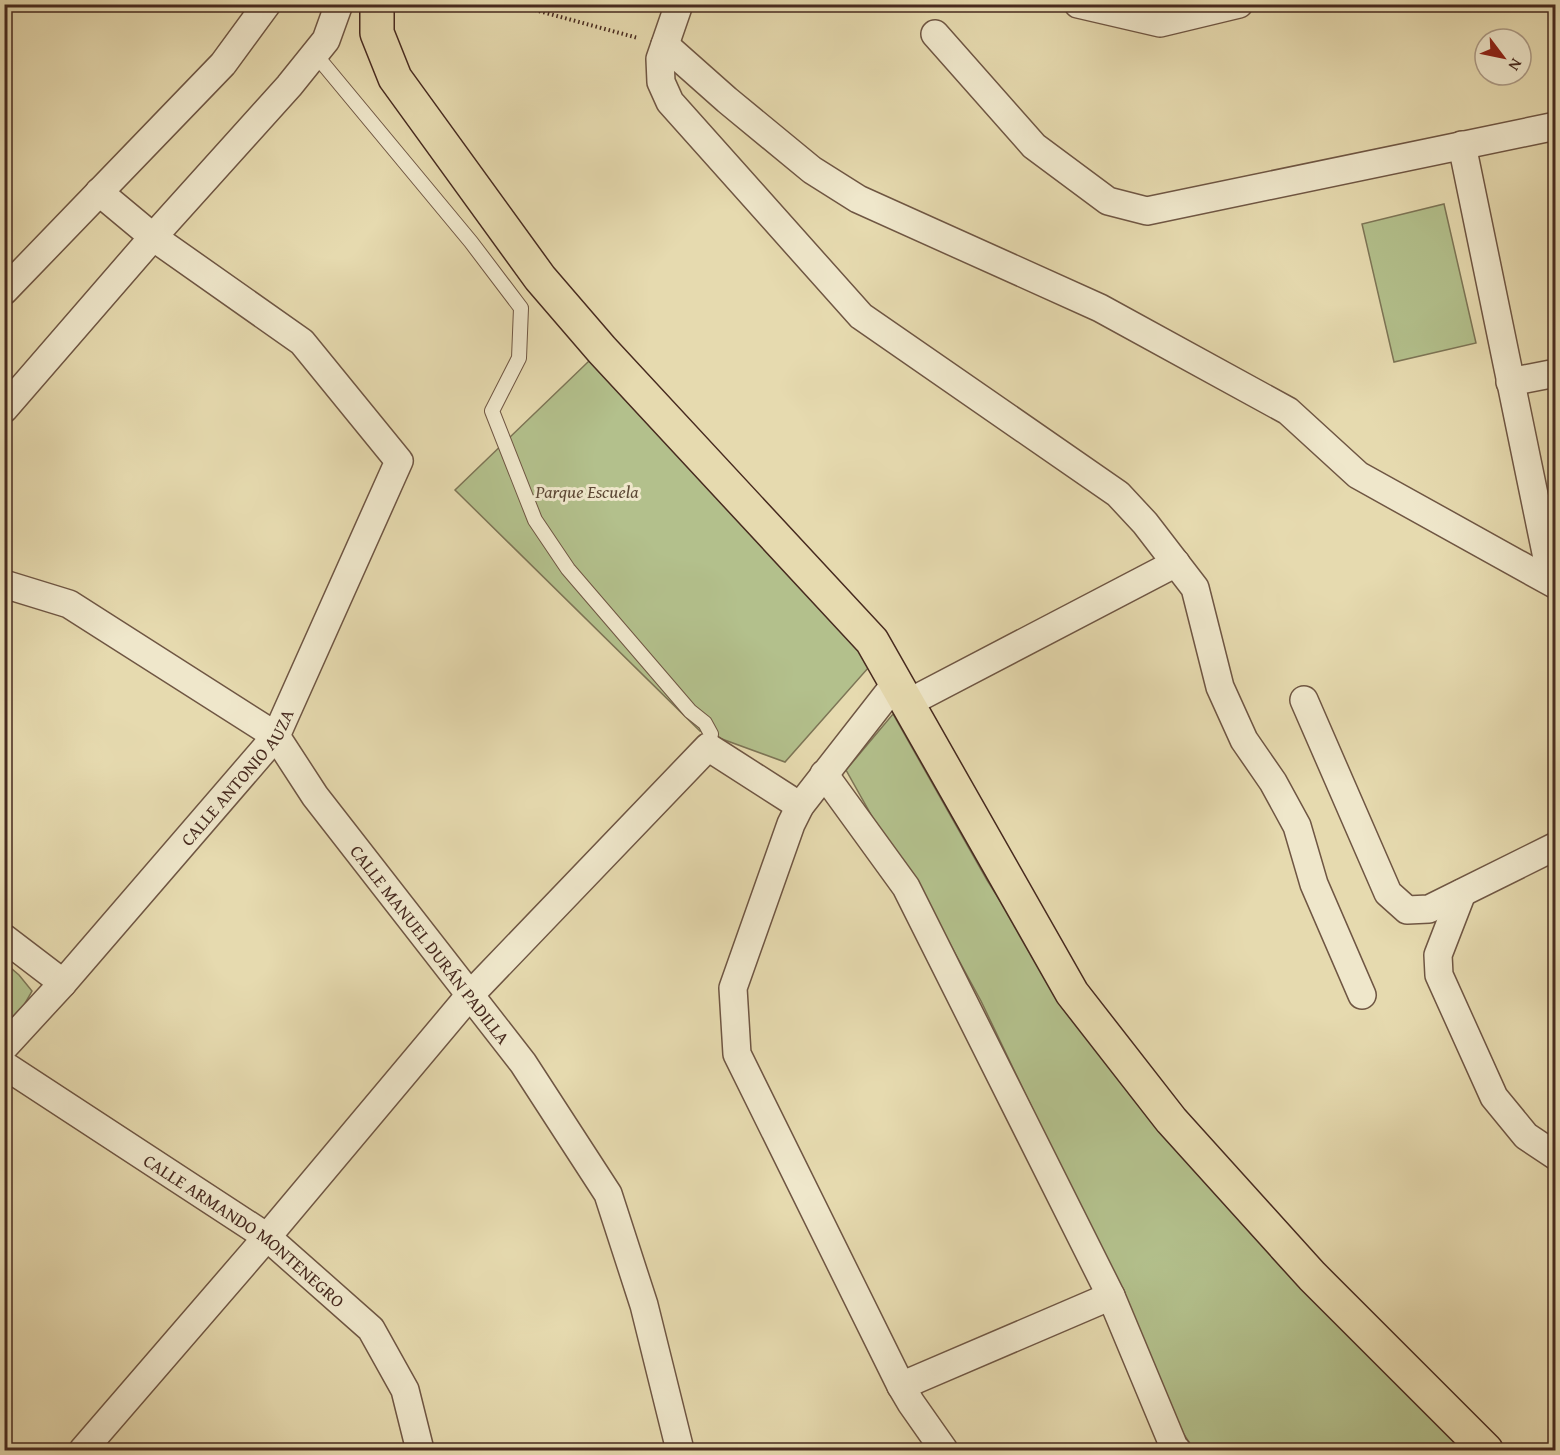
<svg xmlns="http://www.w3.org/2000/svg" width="1560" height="1455" font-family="'Gentium Book Plus',serif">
<rect width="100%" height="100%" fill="#e6daaf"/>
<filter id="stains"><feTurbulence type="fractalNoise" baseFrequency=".00333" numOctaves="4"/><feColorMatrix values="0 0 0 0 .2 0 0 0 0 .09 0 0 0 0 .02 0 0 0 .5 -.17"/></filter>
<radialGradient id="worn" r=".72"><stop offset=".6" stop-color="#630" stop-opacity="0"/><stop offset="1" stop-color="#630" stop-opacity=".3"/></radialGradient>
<!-- green -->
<g fill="#b3c08c" stroke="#7d7556" stroke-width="1.5">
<polygon points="1444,204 1476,343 1394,362 1362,224"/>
<polygon points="589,361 852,641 869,667 785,762 700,731 455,490"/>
<polygon points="893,714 987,880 1079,1026 1315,1299 1463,1450 1194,1450 1183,1433 1131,1315 981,1001 927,902 878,827 846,770"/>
<polygon points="5,963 19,975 32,991 17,1017 5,1029"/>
</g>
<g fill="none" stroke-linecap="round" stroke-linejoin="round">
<defs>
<polyline id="lane" points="315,54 471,242 521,308 519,358 492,411 535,520 568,569 690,711 705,723 711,734 708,747"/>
<g id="street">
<polyline points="679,4 660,59 661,82 670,102 861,316 1118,494 1145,523 1195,588 1220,687 1244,740 1273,782 1297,826 1314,884 1362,995"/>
<polyline points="1078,4 1160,23 1239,4"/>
<polyline points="935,34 1034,146 1108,201 1147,211 1556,126"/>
<polyline points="665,45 727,100 812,170 858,199 1100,308 1288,411 1358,475 1556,585"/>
<polyline points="1462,145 1552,582"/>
<polyline points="4,291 223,64 267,4"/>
<polyline points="1510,382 1556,373"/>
<polyline points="4,409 153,237 289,86 326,40 339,4"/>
<path id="s1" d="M4,584l65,20 207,132 39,60 208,267 85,131 36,111 36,145"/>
<polyline points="896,683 800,806 791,824 733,988 737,1054 901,1386 911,1403 944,1450"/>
<polyline points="1304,700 1388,893 1407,910 1429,909 1556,846"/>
<polyline points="908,703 1176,563"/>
<polyline points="824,774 906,887 1111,1296 1174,1447 1177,1450"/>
<polyline points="1462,893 1438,955 1439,975 1494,1097 1526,1136 1556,1156"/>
<polyline points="4,938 63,983"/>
<path id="s2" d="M4,1047l59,-64 213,-247 123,-275 -97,-119 -149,-105 -54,-45"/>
<path id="s3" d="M4,1065l263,172 104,92 34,61 15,60"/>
<polyline points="901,1386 1111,1296"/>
<polyline points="83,1450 267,1237 470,995 708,747 800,806"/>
</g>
<polyline id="primary" points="377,4 377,33 395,78 540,278 602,350 872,641 1072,993 1171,1120 1312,1276 1486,1450"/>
</defs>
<!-- lane casing -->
<use href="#lane" stroke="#6f5643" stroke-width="16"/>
<!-- street casing -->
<use href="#street" stroke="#6f5643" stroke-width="30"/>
<!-- primary casing -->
<use href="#primary" stroke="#472a1f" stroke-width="36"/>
<!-- path -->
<polyline stroke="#472a1f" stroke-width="4" stroke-dasharray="1.5 3" stroke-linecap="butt" points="513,4 638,38"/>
<!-- lane -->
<use href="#lane" stroke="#efe7cb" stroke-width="14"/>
<!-- street -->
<use href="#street" stroke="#efe7cb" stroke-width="27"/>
<!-- primary -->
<use href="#primary" stroke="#e6daaf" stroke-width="33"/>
</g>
<g text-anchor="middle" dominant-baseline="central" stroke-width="6" stroke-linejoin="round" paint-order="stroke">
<!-- park labels -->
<g font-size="18" font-style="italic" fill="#5d4835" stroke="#efe7cb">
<text x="587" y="491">Parque Escuela</text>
</g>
<!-- street labels -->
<g font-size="18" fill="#472a1f" stroke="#efe7cb">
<text stroke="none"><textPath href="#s2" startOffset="357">CALLE ANTONIO AUZA</textPath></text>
<text stroke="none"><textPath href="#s1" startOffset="573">CALLE MANUEL DURÁN PADILLA</textPath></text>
<text stroke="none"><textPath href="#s3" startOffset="292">CALLE ARMANDO MONTENEGRO</textPath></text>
</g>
</g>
<!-- margin -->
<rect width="1560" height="1455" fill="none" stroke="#e6daaf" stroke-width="24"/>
<rect x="6" y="6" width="1548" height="1443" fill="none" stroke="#472a1f" stroke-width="3"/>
<rect x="12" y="12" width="1536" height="1431" fill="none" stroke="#472a1f" stroke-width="1.5"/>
<!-- north arrow -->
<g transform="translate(1503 57) rotate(122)"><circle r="28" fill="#efe7cb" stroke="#ac9b86" stroke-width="1.5"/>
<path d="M0-4.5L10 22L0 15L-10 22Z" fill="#8f2418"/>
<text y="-9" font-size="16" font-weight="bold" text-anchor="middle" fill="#472a1f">N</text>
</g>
<rect width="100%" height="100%" filter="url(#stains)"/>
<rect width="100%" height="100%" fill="url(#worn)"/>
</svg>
